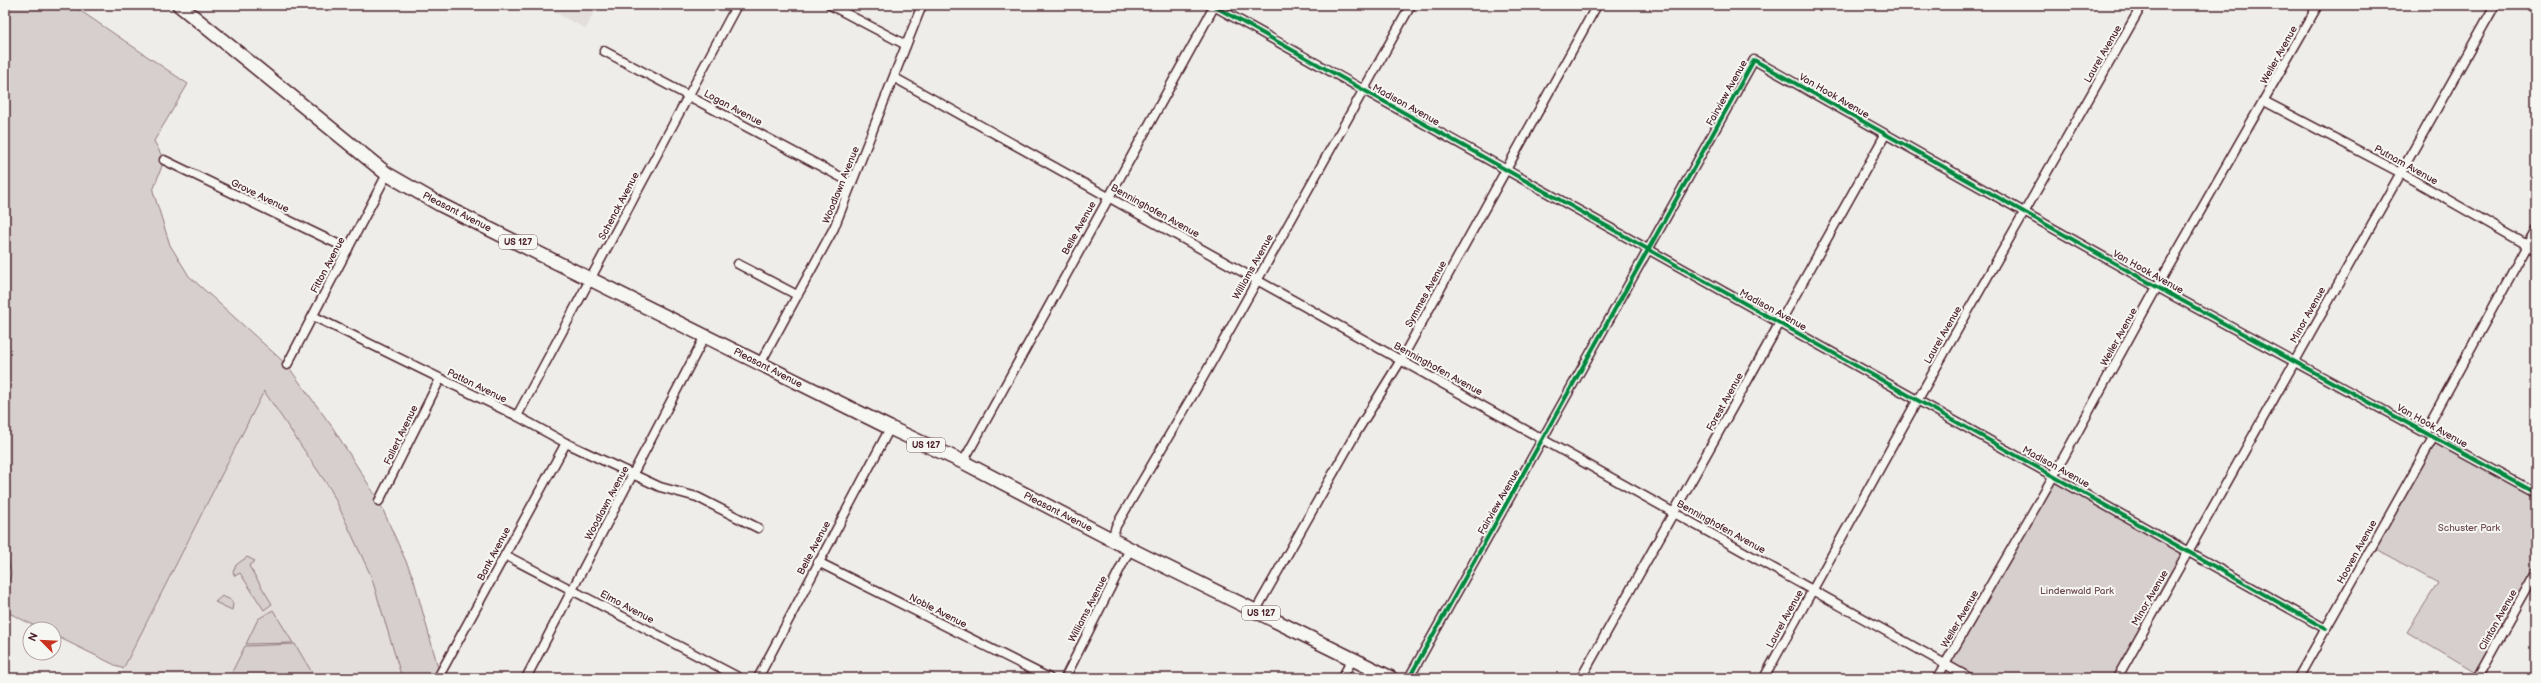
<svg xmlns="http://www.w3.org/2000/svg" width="2541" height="683" font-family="'Balsamiq Sans',sans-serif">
<rect width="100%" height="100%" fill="#efedea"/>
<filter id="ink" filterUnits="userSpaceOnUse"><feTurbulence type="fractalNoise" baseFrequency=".025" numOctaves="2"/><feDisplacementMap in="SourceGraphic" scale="8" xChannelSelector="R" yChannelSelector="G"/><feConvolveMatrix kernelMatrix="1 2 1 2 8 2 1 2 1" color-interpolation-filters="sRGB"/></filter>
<g filter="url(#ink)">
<!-- built -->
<g fill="#e3dedc">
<polygon points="541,5 597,5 586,29"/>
<polygon points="264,391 331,490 371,576 402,678 119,678"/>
</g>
<!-- green -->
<g fill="#d7cfce" stroke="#90777c">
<polygon points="5,5 72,5 188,84 154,141 164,160 153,191 170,245 189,276 287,365 333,428 379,501 413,577 441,678 402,678 371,576 331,490 264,391 123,669 54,635 54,629 41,629 5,611 5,594 11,574 5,543"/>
<polygon points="2434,436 2536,493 2536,572 2479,675 2407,632 2438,583 2372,547"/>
<polygon points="2054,475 2188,551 2117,678 1970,678 1945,664"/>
<polygon points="247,557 255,561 249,566 272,604 264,610 240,573 235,576 233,572 236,565"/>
<polygon points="222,596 231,600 233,604 232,610 215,602"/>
<polygon points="273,610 293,643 246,644 258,619"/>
<polygon points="295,644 314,676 312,678 229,678 245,646"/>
</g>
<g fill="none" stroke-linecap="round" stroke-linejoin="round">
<defs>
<g id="minor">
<polyline points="830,5 906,45"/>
<polyline points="1212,5 2326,629"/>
<polyline points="604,51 852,183"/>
<polyline points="895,78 1970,678"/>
<polyline points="2264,101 2399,172 2536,250"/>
<polyline points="164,160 348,249"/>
<polyline points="738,264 797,295"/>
<polyline points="313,316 517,416 566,443 660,487 697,497 758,528"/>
<polyline points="760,364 834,228 922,5"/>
<polyline points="287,365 387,174"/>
<polyline points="517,416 737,5"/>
<polyline points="2425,432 2536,229"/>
<polyline points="963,462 1215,5"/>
<polyline points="379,501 440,379"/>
<polyline points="1112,539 1116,526 1201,381 1411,5"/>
<polyline points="505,555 740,678"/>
<polyline points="818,562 1049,678"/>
<polyline points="1256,610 1356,433 1401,360 1597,5"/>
<polyline points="440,674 566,443"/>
<polyline points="526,678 705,336"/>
<polyline points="758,678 890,428"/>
<polyline points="1065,678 1130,549"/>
<polyline points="1342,678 1352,660"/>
<polyline points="1409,678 1754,60 2157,287 2536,493"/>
<polyline points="1581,678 1885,135"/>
<polyline points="1764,678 1917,401 2142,5"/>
<polyline points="1937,678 2054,475 2157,287 2318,5"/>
<polyline points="2117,678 2495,5"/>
<polyline points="2298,678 2434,436"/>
<polyline points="2477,678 2536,572"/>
</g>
<polyline id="primary" points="179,5 387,174 441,205 890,428 963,462 1130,549 1391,678"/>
</defs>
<!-- minor casing -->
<use href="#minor" stroke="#4a1f2b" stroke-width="11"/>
<!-- primary casing -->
<use href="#primary" stroke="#4a1f2b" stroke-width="16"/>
<!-- minor -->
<use href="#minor" stroke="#f6f6f2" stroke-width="8"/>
<!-- primary -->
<use href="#primary" stroke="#f6f6f2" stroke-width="13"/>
<defs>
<g id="cycleway">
<polyline points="1212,5 2326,629"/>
<polyline points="1409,678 1754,60 2157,287 2536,493"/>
</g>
</defs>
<!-- cycleway casing -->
<use href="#cycleway" stroke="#f6f6f2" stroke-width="6"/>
<!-- cycleway -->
<use href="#cycleway" stroke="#00873e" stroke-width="4"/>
</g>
</g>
<g text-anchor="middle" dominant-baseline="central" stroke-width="4" stroke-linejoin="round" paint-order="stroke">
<!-- shield labels -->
<g fill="#f6f6f2" stroke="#7e6067" stroke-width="1">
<rect x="499" y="235" width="38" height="14" rx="3"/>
<rect x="907" y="438" width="38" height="14" rx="3"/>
<rect x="1242" y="606" width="38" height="14" rx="3"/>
</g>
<g font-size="9" font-weight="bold" fill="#4a1f2b">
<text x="518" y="242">US 127</text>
<text x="926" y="445">US 127</text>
<text x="1261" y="613">US 127</text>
</g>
<!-- street labels -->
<g font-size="10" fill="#4a1f2b" stroke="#f6f6f2">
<text transform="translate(2103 54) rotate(-60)">Laurel Avenue</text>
<text transform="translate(2279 55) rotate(-61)">Weller Avenue</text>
<text transform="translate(1727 93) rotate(-61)">Fairview Avenue</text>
<text transform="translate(1834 96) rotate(30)">Van Hook Avenue</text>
<text transform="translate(1406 105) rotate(29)">Madison Avenue</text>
<text transform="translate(733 108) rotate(28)">Logan Avenue</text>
<text transform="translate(2406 165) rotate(29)">Putnam Avenue</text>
<text transform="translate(841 185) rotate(-68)">Woodlawn Avenue</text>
<text transform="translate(260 196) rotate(26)">Grove Avenue</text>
<text transform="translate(619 206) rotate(-62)">Schenck Avenue</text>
<text transform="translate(1155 211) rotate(29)">Benninghofen Avenue</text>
<text transform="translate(457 212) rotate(27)">Pleasant Avenue</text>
<text transform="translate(1079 228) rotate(-61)">Belle Avenue</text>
<text transform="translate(328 265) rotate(-62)">Fitton Avenue</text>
<text transform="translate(1253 267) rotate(-61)">Williams Avenue</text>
<text transform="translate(2148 272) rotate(29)">Van Hook Avenue</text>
<text transform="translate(1426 294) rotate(-61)">Symmes Avenue</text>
<text transform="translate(1773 310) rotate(29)">Madison Avenue</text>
<text transform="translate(2308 315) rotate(-61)">Minor Avenue</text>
<text transform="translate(1943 335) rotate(-60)">Laurel Avenue</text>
<text transform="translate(2119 337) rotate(-61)">Weller Avenue</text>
<text transform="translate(768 368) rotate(27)">Pleasant Avenue</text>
<text transform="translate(1438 369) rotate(29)">Benninghofen Avenue</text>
<text transform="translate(477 386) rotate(26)">Patton Avenue</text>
<text transform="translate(1725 402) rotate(-61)">Forest Avenue</text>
<text transform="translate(2432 426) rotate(29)">Van Hook Avenue</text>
<text transform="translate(401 435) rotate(-64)">Fallert Avenue</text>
<text transform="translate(2056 467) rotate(29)">Madison Avenue</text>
<text transform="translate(1499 502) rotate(-60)">Fairview Avenue</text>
<text transform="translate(607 503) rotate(-62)">Woodlawn Avenue</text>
<text transform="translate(1058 512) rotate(27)">Pleasant Avenue</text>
<text transform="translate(1721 527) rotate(29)">Benninghofen Avenue</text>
<text transform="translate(814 548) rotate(-62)">Belle Avenue</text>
<text transform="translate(2357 552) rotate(-61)">Hooven Avenue</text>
<text transform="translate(494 554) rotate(-62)">Bank Avenue</text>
<text transform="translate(2150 598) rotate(-60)">Minor Avenue</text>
<text transform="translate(627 607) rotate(28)">Elmo Avenue</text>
<text transform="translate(1088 609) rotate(-63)">Williams Avenue</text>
<text transform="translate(938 611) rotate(27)">Noble Avenue</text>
<text transform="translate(1785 619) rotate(-61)">Laurel Avenue</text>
<text transform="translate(1960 619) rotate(-60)">Weller Avenue</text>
<text transform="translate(2498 620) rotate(-61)">Clinton Avenue</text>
</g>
<!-- park labels -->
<g font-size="10" fill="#6d4b54" stroke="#f6f6f2">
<text x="2469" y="528">Schuster Park</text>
<text x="2077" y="591">Lindenwald Park</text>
</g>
</g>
<!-- margin -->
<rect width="2541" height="683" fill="none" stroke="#f6f6f2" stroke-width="20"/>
<rect x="10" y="10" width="2521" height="663" fill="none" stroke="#4a1f2b" stroke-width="1.5" filter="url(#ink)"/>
<!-- north arrow -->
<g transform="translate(42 641) rotate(294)"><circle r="19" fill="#f6f6f2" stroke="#b1a0a2"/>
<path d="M0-3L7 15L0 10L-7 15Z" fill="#c8321e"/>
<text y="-6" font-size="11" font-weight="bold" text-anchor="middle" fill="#4a1f2b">N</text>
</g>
</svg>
